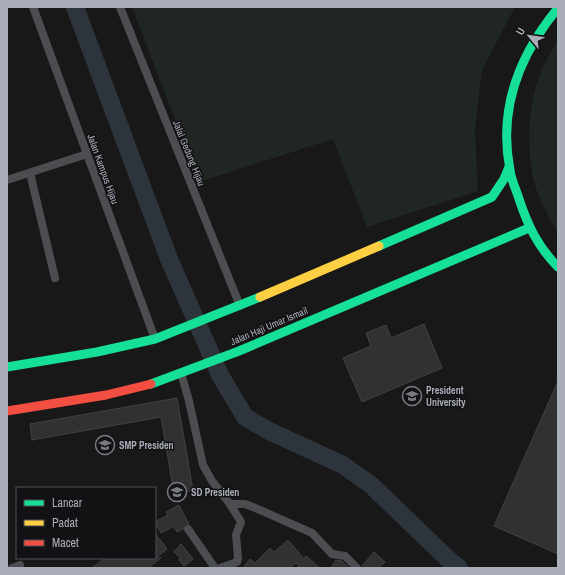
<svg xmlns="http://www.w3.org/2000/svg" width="565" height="575" font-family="'Archivo Narrow',sans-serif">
<rect width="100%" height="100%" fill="#181818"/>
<!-- green -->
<g fill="#202722">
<polygon points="132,7 515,7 482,70 475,129 478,191 367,227 333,139 199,182"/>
<path d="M558,41v192c-10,-18 -21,-36 -25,-56 -9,-46 -3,-97 25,-136z"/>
</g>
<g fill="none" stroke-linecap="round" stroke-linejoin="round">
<!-- river -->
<polyline stroke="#2e343b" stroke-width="18" points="75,7 169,259 220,375 245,417 269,431 343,465 371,485 448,559 459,568"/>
</g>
<!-- building -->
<g fill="#313132" stroke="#404144">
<polygon points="424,324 442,368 362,402 343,358 371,346 366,333 386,325 391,338"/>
<polygon points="558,381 558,554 494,526"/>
<polygon points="177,398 193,490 174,494 161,417 32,440 30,424"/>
<polygon points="179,505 189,524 185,524 183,529 177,532 174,526 161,533 155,522 168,515 166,512"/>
<polygon points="155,533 167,549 156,558 161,558 148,568 92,568 105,558 155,558"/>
<polygon points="288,540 304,559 306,556 320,568 296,568 299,565 296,563 290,568 243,568 250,559 255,563 270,548 274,552"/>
<polygon points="181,544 193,559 184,566 179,560 180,558 174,552"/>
<polygon points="374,552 385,562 379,568 362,568 362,566"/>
<polygon points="336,560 342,561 349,568 331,568"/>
</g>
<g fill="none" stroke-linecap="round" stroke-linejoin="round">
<!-- street -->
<g stroke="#4c4d51" stroke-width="8">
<polyline points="33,7 155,339"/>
<polyline points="120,7 240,306"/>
<polyline points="30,173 55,278"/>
<polyline points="7,180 87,154"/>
<polyline points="181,373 189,401 203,465 212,481 230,504 241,522 236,535 238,558 237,562 220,568"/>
<polyline points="230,504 245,504 253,507 312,533 332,554 345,556 357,568"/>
<polyline points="188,529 215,568"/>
<polyline points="12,568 20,565"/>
</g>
<!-- fast -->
<g stroke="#16e098" stroke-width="9">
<path d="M558,8c-38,46 -60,101 -48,162 1,10 6,19 9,29 9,27 19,48 39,68"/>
<polyline points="379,246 492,197 504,179 509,167"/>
<polyline points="7,367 97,352 155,339 260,297"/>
<polyline points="151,384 239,351 529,228"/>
</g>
<!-- slow -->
<polyline stroke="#ffcf43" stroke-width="9" points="260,297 379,246"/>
<!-- jam -->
<polyline stroke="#f24e42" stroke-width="9" points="7,411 106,395 151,384"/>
</g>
<!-- icons -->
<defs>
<symbol id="university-ring" viewBox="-11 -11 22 22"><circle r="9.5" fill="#121214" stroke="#777a80" stroke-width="1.5"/><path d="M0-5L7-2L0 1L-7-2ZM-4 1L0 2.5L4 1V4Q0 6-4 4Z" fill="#777a80"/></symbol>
<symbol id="school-ring" viewBox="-11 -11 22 22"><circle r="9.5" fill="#121214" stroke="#777a80" stroke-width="1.5"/><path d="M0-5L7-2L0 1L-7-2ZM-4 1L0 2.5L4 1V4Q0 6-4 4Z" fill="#777a80"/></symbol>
</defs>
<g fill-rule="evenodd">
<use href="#university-ring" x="401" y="385" width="22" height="22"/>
<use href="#school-ring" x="94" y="434" width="22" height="22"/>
<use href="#school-ring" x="166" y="481" width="22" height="22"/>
</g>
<g text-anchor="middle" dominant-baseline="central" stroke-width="3" stroke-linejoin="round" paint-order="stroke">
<!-- street labels -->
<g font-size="10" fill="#aaaeb8" stroke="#121214">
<text transform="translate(189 153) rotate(68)">Jalal Gedung Hijau</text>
<text transform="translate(103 169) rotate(70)">Jalan Kampus Hijau</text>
<text transform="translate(269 326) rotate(-23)">Jalan Haji Umar Ismail</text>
</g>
<!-- poi labels -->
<g font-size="10" font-weight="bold" fill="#aaaeb8" stroke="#121214" text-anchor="start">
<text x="426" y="390">President<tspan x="426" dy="12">University</tspan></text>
<text x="119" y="445">SMP Presiden</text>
<text x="191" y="492">SD Presiden</text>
</g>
</g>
<!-- border -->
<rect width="565" height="575" fill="none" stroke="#aaaeb8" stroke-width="16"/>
<!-- legend -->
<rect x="16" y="487" width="140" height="72" fill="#121214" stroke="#4f5056"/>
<rect x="24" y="500" width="20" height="6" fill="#16e098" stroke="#4f5056"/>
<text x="52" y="507" font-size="12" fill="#aaaeb8">Lancar</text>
<rect x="24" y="520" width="20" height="6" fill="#ffcf43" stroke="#4f5056"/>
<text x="52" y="527" font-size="12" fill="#aaaeb8">Padat</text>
<rect x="24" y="540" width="20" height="6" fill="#f24e42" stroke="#4f5056"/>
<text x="52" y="547" font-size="12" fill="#aaaeb8">Macet</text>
<!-- north arrow -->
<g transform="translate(529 36) rotate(299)" stroke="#121214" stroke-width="3" paint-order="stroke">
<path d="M0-3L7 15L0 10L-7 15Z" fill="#aaaeb8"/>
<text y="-6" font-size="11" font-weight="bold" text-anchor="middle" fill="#aaaeb8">U</text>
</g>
</svg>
